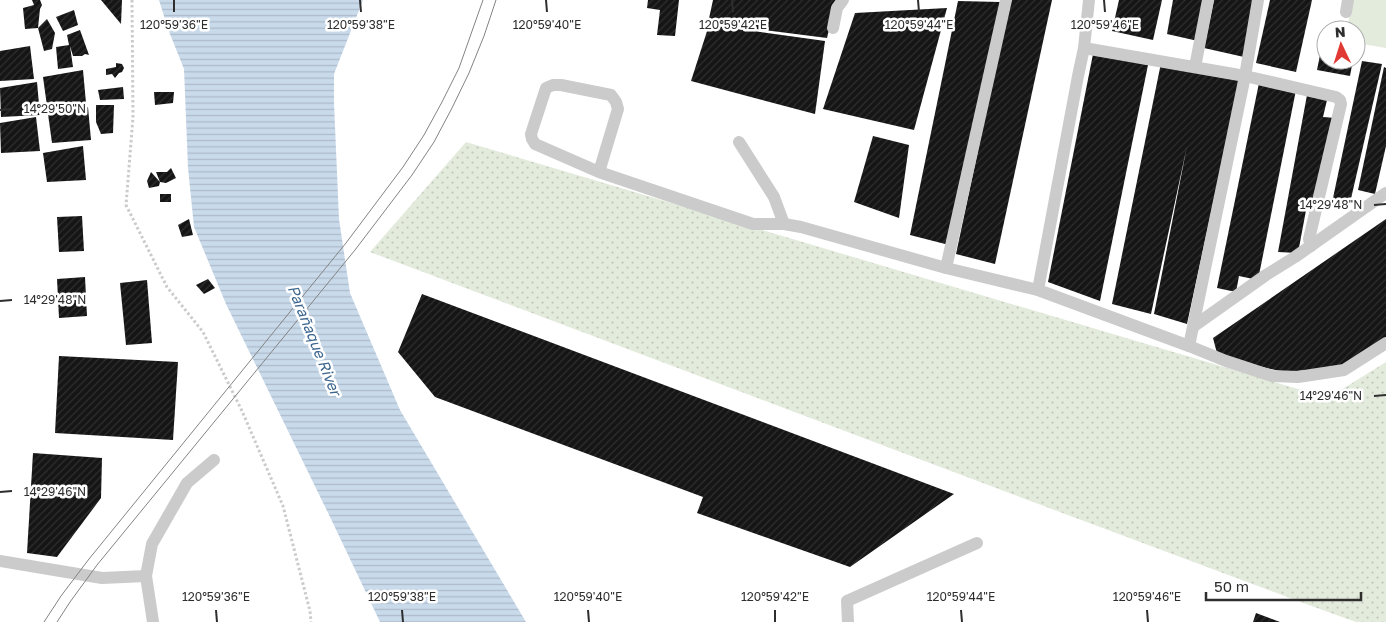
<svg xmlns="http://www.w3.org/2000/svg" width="1386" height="622" font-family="'Golos Text',sans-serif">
<defs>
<pattern id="grass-dots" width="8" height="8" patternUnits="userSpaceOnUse" patternTransform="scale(1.25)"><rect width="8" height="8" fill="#e3ebdc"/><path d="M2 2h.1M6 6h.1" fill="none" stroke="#c3cabd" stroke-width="1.8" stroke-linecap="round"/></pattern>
<pattern id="water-rules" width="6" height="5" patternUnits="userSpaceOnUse" patternTransform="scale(1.25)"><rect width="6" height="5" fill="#c9daeb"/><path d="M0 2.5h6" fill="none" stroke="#adbbca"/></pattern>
<pattern id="building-hatch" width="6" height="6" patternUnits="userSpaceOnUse" patternTransform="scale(1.25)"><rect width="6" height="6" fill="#151515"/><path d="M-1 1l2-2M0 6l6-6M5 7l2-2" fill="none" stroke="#2f2f2f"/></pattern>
</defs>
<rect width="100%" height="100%" fill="#fff"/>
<!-- grass -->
<polygon fill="url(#grass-dots)" points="466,142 1328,398 1386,362 1386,622 1356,622 1317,608 1025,499 370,252"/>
<!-- green -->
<polygon fill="#e3ebdc" points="1352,0 1386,0 1386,48 1356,43 1356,30 1347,30"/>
<!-- water -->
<polygon fill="url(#water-rules)" points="159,0 363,0 334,74 334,103 339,219 350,293 400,410 526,622 380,622 331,519 226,304 194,227 188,168 184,69 168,29"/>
<!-- building -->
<g fill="url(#building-hatch)">
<polygon points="32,0 40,0 42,5 40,9 38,28 25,29 23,8 34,5"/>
<polygon points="101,0 122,0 121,24"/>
<polygon points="648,0 679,0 675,36 657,35 660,10 647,8"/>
<polygon points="713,0 836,0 827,38 708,23"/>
<polygon points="1010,0 1052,0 995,264 956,254"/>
<polygon points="1119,0 1162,0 1153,40 1112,31"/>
<polygon points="1173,0 1206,0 1198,41 1167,34"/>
<polygon points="1214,0 1255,0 1244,57 1204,48"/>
<polygon points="1270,0 1312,0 1296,72 1256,63"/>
<polygon points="958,1 1000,2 949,245 910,235"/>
<polygon points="947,8 914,130 823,109 855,13"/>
<polygon points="74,10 78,25 63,31 56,17"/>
<polygon points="47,19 55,33 52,49 44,51 38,28"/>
<polygon points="709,25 825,41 815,114 691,81"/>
<polygon points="80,30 89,55 85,54 82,56 73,56 70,46 73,67 58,69 56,47 69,45 67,35"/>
<polygon points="1324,35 1326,35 1326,60 1353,60 1350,76 1317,70"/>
<polygon points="30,46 34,79 0,81 0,51"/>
<polygon points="1093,54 1148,65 1100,301 1048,282"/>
<polygon points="1362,61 1382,64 1350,203 1333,198"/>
<polygon points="116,63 122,64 124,68 122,72 119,73 115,78 112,74 106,75 106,69 116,67"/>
<polygon points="1161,63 1240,78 1187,324 1154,314 1187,146 1151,314 1112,304"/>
<polygon points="1384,67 1386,68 1386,146 1375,194 1358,190"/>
<polygon points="83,70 86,103 47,106 43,77"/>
<polygon points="37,82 40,115 1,117 0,88"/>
<polygon points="1259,83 1296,90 1258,280 1239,276 1236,292 1217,288"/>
<polygon points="123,87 124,99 100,100 98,90"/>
<polygon points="154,92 174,92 173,103 155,105"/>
<polygon points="1307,95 1327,100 1323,117 1336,118 1317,205 1307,205 1298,253 1278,252"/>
<polygon points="96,105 114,105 113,133 101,134 96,122"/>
<polygon points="88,107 91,140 52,143 48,114"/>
<polygon points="36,117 40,151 1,153 0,123"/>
<polygon points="873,136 909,145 899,218 854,202"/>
<polygon points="83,146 86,180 47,182 43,153"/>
<polygon points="171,168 176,178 166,183 160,182 156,172 167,172"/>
<polygon points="151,172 160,182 159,186 149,188 147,181"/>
<rect x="160" y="194" width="11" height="8"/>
<polygon points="82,216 84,251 59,252 57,217"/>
<polygon points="189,219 193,235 182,237 178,225"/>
<polygon points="1386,219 1386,337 1343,367 1284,372 1218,357 1213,338"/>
<polygon points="85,277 87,316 59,318 57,279"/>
<polygon points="208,279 215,288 204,294 196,285"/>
<polygon points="147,280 152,343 126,345 120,283"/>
<polygon points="422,294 954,494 850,567 697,513 703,497 435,397 398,352"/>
<polygon points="59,356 178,362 173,440 55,433"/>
<polygon points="33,453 102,458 101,498 57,557 27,553"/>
<polygon points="1256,613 1280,622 1253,622"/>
</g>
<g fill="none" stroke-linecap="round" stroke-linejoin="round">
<!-- path -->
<polyline stroke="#cbcbcb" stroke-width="3" stroke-dasharray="2.5 2.5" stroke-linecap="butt" points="132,0 133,117 126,205 167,287 203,332 242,411 283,506 310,611 311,622"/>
<!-- service -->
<g stroke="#cbcbcb" stroke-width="12">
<polyline points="1346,12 1348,0"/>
<polyline points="833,28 837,8 843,0"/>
<polyline points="1084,48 1245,76 1336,97 1340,100 1341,104 1309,239 1311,246"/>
<polyline points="1195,67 1208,0"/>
<polyline points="739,142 774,197 784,224"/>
<polyline points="599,172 618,109 616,102 611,95 561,85 553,85 546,88 531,134 532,139 535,144 599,172 753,224 784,224 801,227 946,268 1038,290 1189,346 1226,361 1272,376 1298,377 1344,370 1386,343"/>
<polyline points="946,268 1006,0"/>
<polyline points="1038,290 1078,76 1084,48 1089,0"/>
<polyline points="1194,326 1266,275 1295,257 1386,193"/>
<polyline points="1189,346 1245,76 1258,0"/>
<polyline points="0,561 102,578 146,576"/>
<polyline points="153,622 146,576 152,544 187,483 214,460"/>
<polyline points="848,622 847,601 977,543"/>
</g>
<!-- tram -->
<g stroke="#838383" stroke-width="1">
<polyline points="44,622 61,596 89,559 346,243 403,167 424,135 442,102 459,68 483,0"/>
<polyline points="57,622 70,602 97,565 355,250 412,175 434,142 452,108 469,73 484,36 496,0"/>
</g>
</g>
<!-- ticks -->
<path fill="none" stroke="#2e2e2e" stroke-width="2" d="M174,0v12M360,0l1,12M546,0l1,12M732,0l1,12M918,0l1,12M1104,0l1,12M0,110l12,-1M1374,205l12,-1M0,301l12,-1M1374,396l12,-1M0,492l12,-1M216,610l1,12M402,610l1,12M588,610l1,12M775,610v12M961,610l1,12M1147,610l1,12"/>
<g text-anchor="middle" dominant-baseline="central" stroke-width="5" stroke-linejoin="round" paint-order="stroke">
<!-- water labels -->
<g font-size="15" font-style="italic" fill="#3e678f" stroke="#fff">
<text transform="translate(315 340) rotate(68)">Parañaque River</text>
</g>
</g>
<g font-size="12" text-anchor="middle" fill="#2e2e2e" stroke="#fff" stroke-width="5" stroke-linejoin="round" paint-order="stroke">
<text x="174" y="29">120°59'36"E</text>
<text x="361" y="29">120°59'38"E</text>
<text x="547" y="29">120°59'40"E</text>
<text x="733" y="29">120°59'42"E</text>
<text x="919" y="29">120°59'44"E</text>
<text x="1105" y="29">120°59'46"E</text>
<text x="55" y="113">14°29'50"N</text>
<text x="1331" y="209">14°29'48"N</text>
<text x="55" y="304">14°29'48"N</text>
<text x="1331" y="400">14°29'46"N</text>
<text x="55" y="496">14°29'46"N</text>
<text x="216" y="601">120°59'36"E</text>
<text x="402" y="601">120°59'38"E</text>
<text x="588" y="601">120°59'40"E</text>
<text x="775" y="601">120°59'42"E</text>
<text x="961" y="601">120°59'44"E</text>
<text x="1147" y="601">120°59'46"E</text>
</g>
<!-- north arrow -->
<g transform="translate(1341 45) rotate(356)"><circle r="24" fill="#ffffff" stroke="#ababab"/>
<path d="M0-4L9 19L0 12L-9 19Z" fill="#e13a34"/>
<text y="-8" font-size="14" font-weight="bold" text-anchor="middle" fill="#2e2e2e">N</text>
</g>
<!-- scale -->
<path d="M1206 592v8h155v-8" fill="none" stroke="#2e2e2e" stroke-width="2.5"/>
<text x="1214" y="592" font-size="15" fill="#2e2e2e" stroke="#ffffff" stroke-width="4" paint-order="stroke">50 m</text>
</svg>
